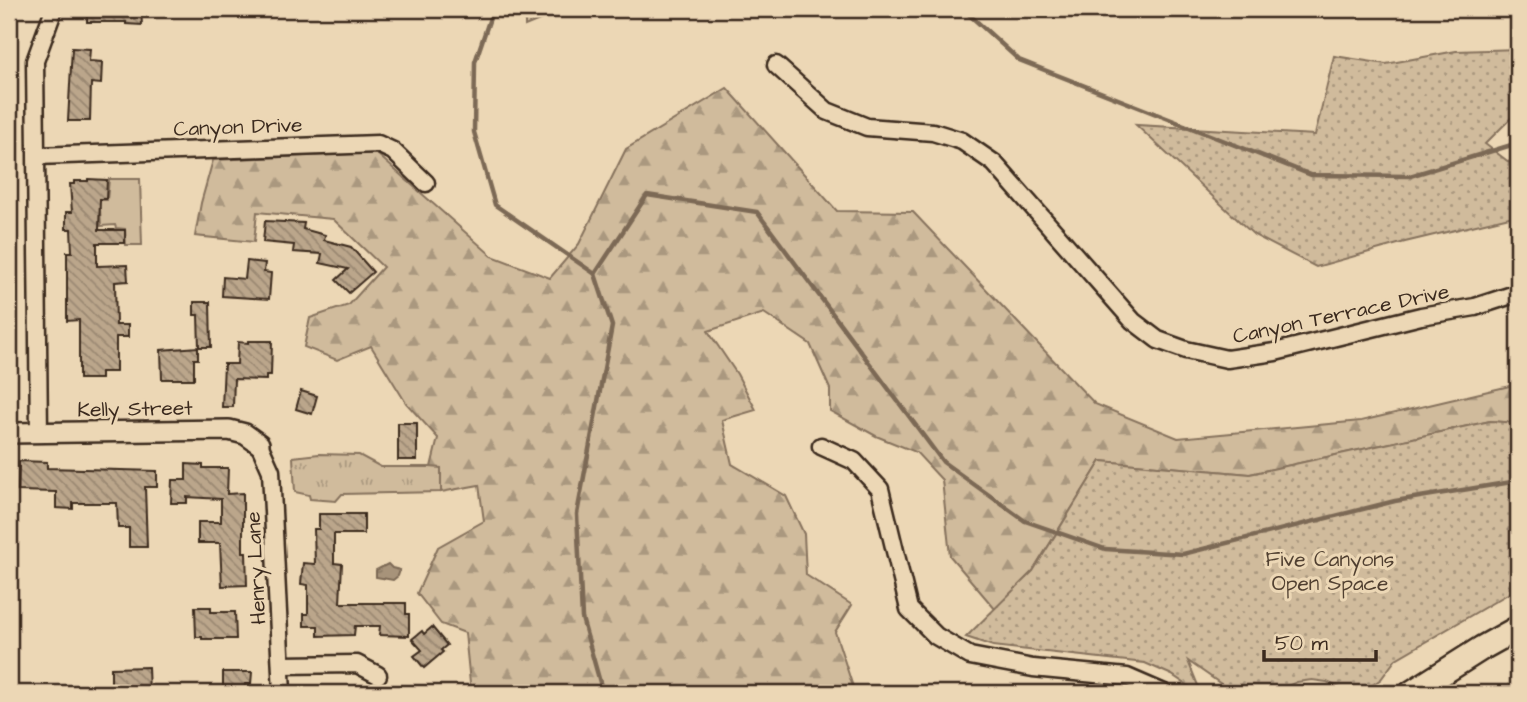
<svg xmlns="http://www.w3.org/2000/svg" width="1527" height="702" font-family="'Architects Daughter',sans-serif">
<defs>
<pattern id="grass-tufts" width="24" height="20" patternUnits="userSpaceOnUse" patternTransform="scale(1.75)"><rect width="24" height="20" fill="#d0bb9c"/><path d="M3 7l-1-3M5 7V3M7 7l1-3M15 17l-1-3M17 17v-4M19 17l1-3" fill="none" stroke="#aa987f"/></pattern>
<pattern id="forest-firs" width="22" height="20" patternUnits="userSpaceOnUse" patternTransform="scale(1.75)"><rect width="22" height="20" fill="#d0bb9c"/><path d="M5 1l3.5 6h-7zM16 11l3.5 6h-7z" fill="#aa987f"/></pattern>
<pattern id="park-dots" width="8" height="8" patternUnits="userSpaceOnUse" patternTransform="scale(1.75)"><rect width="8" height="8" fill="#d0bb9c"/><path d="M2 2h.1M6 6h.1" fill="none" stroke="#aa987f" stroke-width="1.8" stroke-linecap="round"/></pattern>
<pattern id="water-ripples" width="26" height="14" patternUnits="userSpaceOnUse" patternTransform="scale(1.75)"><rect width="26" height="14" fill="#a7937a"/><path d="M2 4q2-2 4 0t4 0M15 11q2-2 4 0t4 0" fill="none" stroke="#897863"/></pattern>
<pattern id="building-back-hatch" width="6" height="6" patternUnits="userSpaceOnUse" patternTransform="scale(1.75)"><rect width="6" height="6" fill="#bba68b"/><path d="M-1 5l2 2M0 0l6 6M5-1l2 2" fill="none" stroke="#998771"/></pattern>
</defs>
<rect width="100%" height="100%" fill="#ecd7b5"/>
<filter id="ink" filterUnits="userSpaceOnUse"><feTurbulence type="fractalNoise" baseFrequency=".0143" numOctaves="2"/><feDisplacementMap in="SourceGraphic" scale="14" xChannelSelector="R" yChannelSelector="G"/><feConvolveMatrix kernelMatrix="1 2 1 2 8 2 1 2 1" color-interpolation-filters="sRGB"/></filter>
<g filter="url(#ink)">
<!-- grass -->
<polygon fill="url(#grass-tufts)" stroke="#86725d" stroke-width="2" points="319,454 359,455 381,467 441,467 441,492 342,494 336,501 310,499 309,495 295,492 293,457"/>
<!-- forest -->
<polygon fill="url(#forest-firs)" stroke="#86725d" stroke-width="2" points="727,88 837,211 913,212 1095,404 1178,438 1361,421 1518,384 1518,423 1490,421 1250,474 1101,461 1033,571 995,609 950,556 942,480 916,452 876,436 830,411 830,389 810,344 764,313 708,331 737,374 756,410 722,420 732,464 786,496 804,534 806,575 852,605 835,632 855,693 471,693 465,633 441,624 417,593 438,547 484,521 479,485 441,492 441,468 431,467 438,438 406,403 371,346 337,360 304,347 310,318 349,305 383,267 333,219 257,212 254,242 195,236 201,203 213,160 376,153 492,256 550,278 579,244 626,149"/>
<!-- park -->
<g fill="url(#park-dots)" stroke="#86725d" stroke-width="2">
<polygon points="525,9 566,9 525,26"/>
<polygon points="1518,49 1518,111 1485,144 1518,169 1518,215 1405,242 1316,267 1254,235 1136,125 1315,135 1334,56 1386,64 1456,51"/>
<polygon points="1490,421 1518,423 1518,588 1396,659 1381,679 1361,693 1351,693 1327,682 1312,680 1297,682 1271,693 1234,693 1188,661 1201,693 1199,693 1172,675 1145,663 993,646 966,637 1033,571 1101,461 1250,474"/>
</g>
<!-- garden -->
<polygon fill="#d0bb9c" stroke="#86725d" stroke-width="2" points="109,179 140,179 142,245 126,245 125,229 116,228 115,225 101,226 100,209 95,209 99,200 107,200"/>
<!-- water -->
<polygon fill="url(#water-ripples)" stroke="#7c6955" stroke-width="2" points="388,564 392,568 400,570 398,576 393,580 376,577 376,570"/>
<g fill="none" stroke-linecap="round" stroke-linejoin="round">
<!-- stream -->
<g stroke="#7c6955" stroke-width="4.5">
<polyline points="495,9 491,15 475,62 474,132 495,205 595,274 612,326 577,514 582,618 603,693"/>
<polyline points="963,9 1019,60 1311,175 1410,176 1518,143"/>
<polyline points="595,274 647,195 757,212 943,462 1025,521 1105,549 1183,554 1395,501 1518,481"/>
</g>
</g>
<!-- building -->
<g fill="url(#building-back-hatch)" stroke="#3b2a1e" stroke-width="2">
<polygon points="87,9 141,9 142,25 126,24 126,22 87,22"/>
<polygon points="72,48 90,49 89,61 102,62 101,84 91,83 90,121 68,121"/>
<polygon points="88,179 107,180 106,199 100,199 99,230 125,230 125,243 97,243 97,266 127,265 128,281 115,282 116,325 128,325 128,337 116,337 116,372 101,372 101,379 79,379 79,320 67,321 67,252 72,252 71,229 66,229 66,212 72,212 70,184 74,184 74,181 88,181"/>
<polygon points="265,221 304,223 303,229 325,235 324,240 351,247 373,272 349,293 336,280 348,269 320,263 322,254 293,252 294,245 263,242"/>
<polygon points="247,261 265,263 264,272 271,273 269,299 222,296 223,277 245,279"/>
<polygon points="194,302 210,302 211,347 199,347 198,315 194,315"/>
<polygon points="248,341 272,341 271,375 266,375 266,380 234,379 233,407 222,407 224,364 237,364 238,342 248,343"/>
<polygon points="198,347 198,359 194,359 194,379 162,379 161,350"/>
<polygon points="301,391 317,396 312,414 296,409"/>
<rect x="398" y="423" width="19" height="37"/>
<polygon points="19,461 47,462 47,468 157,471 157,487 145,487 147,547 129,547 129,528 118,528 117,503 73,503 73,509 56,508 56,492 18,491"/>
<polygon points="186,464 203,465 203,468 228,468 227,494 243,493 243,552 246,552 247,585 222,586 220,543 198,543 198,522 221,522 221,499 187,497 187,503 171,503 172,480 186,480"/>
<polygon points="319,514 364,514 364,534 334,534 334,563 342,564 340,603 406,603 406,614 409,614 409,636 379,635 380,626 355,626 354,635 318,636 318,626 304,626 304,614 308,614 308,585 301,584 303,563 315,564 314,529 319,529"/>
<polygon points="195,607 211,607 211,612 235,612 236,639 202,639 202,637 196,637"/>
<polygon points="432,627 447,645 441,650 443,652 424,668 414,656 422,650 412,639 422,631 424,634"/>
<polygon points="148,667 149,693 111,693 111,668"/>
<polygon points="223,672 252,672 251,684 245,684 244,693 223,693"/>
</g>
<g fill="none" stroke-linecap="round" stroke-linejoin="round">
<defs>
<g id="minor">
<polyline points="776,65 827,111 867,127 933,132 962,141 994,163 1133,321 1158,340 1186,350 1227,359 1275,352 1421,316 1475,307 1518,293"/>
<polyline points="37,156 378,144 393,151 426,183"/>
<polyline points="39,433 35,61 54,9"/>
<polyline points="259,444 271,471 282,693"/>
<polyline points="821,446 854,461 880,489 909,609 936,636 970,656 1033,668 1127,677 1164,693"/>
<polyline points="282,665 357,664 378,675"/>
</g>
<polyline id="tertiary" points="9,433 229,430 245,434 259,444"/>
<polyline id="secondary" points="1411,693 1482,648 1518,628"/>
</defs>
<!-- minor casing -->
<use href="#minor" stroke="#3b2a1e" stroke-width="21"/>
<!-- tertiary casing -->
<use href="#tertiary" stroke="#3b2a1e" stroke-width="24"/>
<!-- secondary casing -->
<use href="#secondary" stroke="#3b2a1e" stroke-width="28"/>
<!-- minor -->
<use href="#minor" stroke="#ecd7b5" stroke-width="16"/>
<!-- tertiary -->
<use href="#tertiary" stroke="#ecd7b5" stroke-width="19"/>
<!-- secondary -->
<use href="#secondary" stroke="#ecd7b5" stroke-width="23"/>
</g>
</g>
<g text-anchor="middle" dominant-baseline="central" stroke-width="6" stroke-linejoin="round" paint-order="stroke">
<!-- street labels -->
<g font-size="21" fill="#3b2a1e" stroke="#ecd7b5">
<text transform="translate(238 127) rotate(-2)">Canyon Drive</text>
<text transform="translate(1341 314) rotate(-12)">Canyon Terrace Drive</text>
<text transform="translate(135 409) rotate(-1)">Kelly Street</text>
<text transform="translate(256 568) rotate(-93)">Henry Lane</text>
</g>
<!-- park labels -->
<g font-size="21" fill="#514031" stroke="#ecd7b5">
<text x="1330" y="559">Five Canyons<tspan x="1330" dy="24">Open Space</tspan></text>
</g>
</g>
<!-- margin -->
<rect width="1527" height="702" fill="none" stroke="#ecd7b5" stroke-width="35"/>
<rect x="18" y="18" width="1492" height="667" fill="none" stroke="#3b2a1e" stroke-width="2.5" filter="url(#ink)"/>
<!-- scale -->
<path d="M1264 650v10h112v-10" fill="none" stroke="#3b2a1e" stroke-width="3.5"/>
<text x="1275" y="650" font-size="21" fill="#3b2a1e" stroke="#ecd7b5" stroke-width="5" paint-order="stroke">50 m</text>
</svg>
